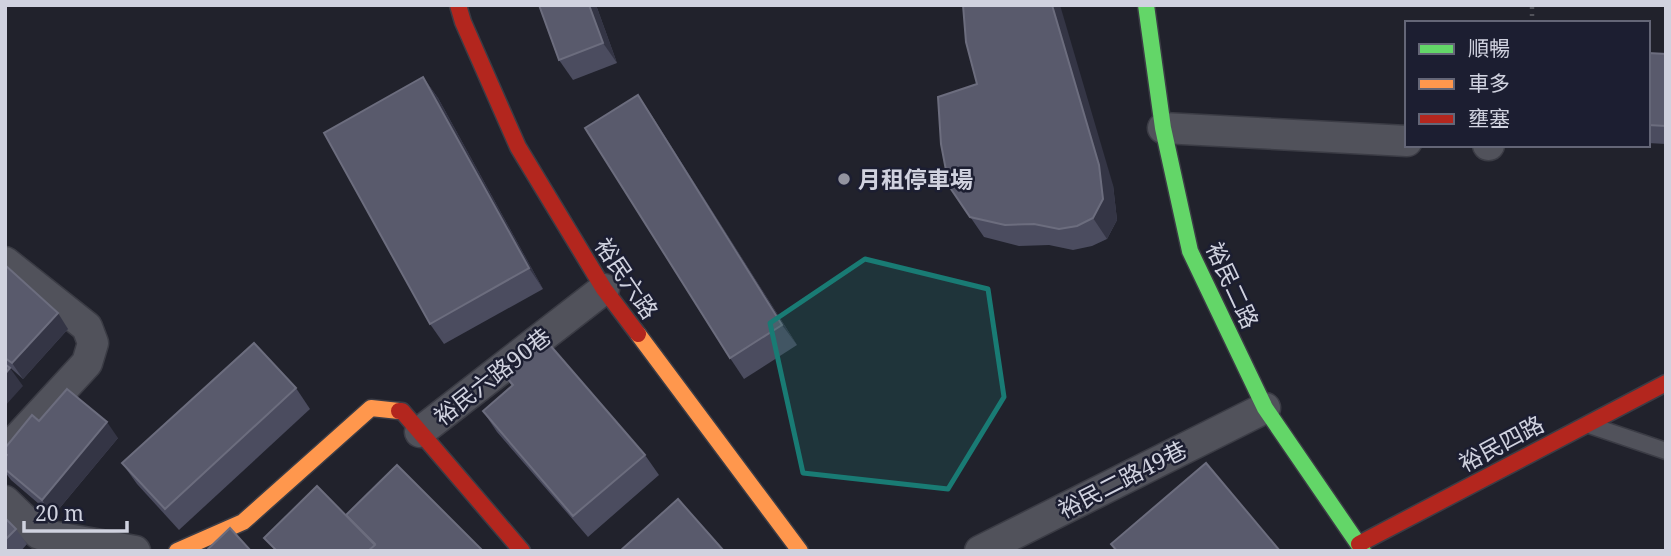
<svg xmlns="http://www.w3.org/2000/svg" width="1671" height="556" font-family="'Noto Serif','Noto Sans TC',serif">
<rect width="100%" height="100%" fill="#21222c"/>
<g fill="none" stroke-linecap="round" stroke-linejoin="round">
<defs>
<polyline id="lane" points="1592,426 1666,451"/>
<g id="street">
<polyline points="1163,128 1407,141"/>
<polyline points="1488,145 1489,145"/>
<polyline points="5,262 87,327 93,343 87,363 5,452"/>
<polyline points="420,432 604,289"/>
<polyline points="5,501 39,534 135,551"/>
<polyline points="980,551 1265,408"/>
</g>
<polyline id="fast" points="1146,5 1163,128 1190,251 1265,408 1363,551"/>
<g id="slow">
<polyline points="638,334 800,551"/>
<polyline points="177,551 243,522 371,408 399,411"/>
</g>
<g id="jam">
<polyline points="458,5 463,22 518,147 604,289 638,334"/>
<polyline points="399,411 402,411 522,551"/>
<polyline points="1359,544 1666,383"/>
</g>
</defs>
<!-- lane casing -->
<use href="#lane" stroke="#3b3c45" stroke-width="19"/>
<!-- street casing -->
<use href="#street" stroke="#3b3c45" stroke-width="33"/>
<!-- fast casing -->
<use href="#fast" stroke="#3b3c45" stroke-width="19"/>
<!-- slow casing -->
<use href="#slow" stroke="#3b3c45" stroke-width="19"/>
<!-- jam casing -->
<use href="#jam" stroke="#3b3c45" stroke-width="19"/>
<!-- path -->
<polyline stroke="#51525a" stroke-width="4.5" stroke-dasharray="2 5" stroke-linecap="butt" points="1532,23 1532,5"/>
<!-- lane -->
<use href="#lane" stroke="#51525b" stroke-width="16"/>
<!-- street -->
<use href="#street" stroke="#51525b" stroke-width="30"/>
<!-- fast -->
<use href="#fast" stroke="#63d668" stroke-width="16"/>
<!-- slow -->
<use href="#slow" stroke="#ff974d" stroke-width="16"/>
<!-- jam -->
<use href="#jam" stroke="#b3261e" stroke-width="16"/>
</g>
<!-- wall -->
<g fill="#4b4c5f">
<polygon points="539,5 596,5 617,63 573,80 559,60"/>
<polygon points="1648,53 1666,54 1666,144 1648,143"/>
<polygon points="423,77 438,98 543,289 444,344 430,324"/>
<polygon points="977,84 1113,185 1117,220 1107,239 1092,246 1073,250 1049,245 1019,246 984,237 949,186"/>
<polygon points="638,95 652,116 797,345 744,379 730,358"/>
<polygon points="5,265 68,329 23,379 5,363"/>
<polygon points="502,372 645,455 659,475 588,537 497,432 483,411 512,386"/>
<polygon points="296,388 310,409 179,530 137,484 122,463"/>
<polygon points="39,421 118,438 53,516 11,480 5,472 5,458 6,456 5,454 5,448"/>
<polygon points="5,518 16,529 27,544 21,551 5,551"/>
</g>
<!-- shaded-wall -->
<g fill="#343545">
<polygon points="589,5 596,5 617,63 603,43"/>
<polygon points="1052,5 1060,5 1113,185 1117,220 1107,239 1093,218"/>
<polygon points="423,77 438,98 543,289 529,268"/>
<polygon points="638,95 652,116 797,345 782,325"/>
<polygon points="58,313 68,329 23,379 12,363"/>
<polygon points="10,368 23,386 5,406 5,374"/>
<polygon points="107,422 118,438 53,516 42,500"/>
</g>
<!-- building -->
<g fill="#595a6c" stroke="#6c6d7e" stroke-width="2">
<polygon points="539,5 589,5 603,43 559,60"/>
<polygon points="963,5 1052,5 1099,165 1103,199 1093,218 1077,226 1059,229 1034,224 1005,225 970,217 949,186 941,144 938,97 977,84 966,42"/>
<polygon points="1648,53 1666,54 1666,126 1648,125"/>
<polygon points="423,77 529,268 430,324 324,133"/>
<polygon points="638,95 782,325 730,358 585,128"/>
<polygon points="5,265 58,313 12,363 5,358"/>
<polygon points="543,337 645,455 573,516 483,411 513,385 502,372"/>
<polygon points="254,343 296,388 165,509 122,463"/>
<polygon points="5,364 10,368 5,374"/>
<polygon points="67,389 107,422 42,500 5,469 5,458 7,455 5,453 5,448 32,415 39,421"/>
<polygon points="1206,463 1280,551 1117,551 1111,544"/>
<polygon points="397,465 483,551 368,551 375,544 346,515"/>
<polygon points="317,486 375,545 368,551 277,551 264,538"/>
<polygon points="678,499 724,551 620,551"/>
<polygon points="5,518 16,529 5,540"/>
<polygon points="230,528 251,551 206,551"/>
</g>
<!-- marked area -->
<path fill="#197b74" fill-opacity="0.2" stroke="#197b74" stroke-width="5" stroke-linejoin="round" d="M865,259l123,30 16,108 -56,92 -145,-16 -33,-150z"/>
<!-- markers -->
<circle fill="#9394a0" stroke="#1c1e31" stroke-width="2.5" cx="844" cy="179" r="7"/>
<g text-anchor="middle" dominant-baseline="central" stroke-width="5" stroke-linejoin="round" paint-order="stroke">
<!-- poi labels -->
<g font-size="23" font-weight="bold" fill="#d0d2df" stroke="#1c1e31" text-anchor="start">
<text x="858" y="179">月租停車場</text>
</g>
<!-- street labels -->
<g font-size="23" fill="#d0d2df" stroke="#1c1e31">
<text transform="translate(627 278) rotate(56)">裕民六路</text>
<text transform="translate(1233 285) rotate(65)">裕民二路</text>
<text transform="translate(492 376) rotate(-38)">裕民六路90巷</text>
<text transform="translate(1501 443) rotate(-28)">裕民四路</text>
<text transform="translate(1122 479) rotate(-27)">裕民二路49巷</text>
</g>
</g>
<!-- border -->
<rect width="1671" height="556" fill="none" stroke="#d0d2df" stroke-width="14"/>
<!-- legend -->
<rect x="1405" y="21" width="245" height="126" fill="#1c1e31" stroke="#646677" stroke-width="2"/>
<rect x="1419" y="44" width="35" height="10" fill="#63d668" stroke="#646677" stroke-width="2"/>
<text x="1468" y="56" font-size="21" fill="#d0d2df">順暢</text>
<rect x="1419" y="79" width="35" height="10" fill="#ff974d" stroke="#646677" stroke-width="2"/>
<text x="1468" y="91" font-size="21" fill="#d0d2df">車多</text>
<rect x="1419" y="114" width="35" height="10" fill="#b3261e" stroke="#646677" stroke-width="2"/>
<text x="1468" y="126" font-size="21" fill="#d0d2df">壅塞</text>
<!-- scale -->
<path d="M24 521v10h103v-10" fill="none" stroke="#d0d2df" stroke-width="3.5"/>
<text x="35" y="521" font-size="21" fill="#d0d2df" stroke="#1c1e31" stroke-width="5" paint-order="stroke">20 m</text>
</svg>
